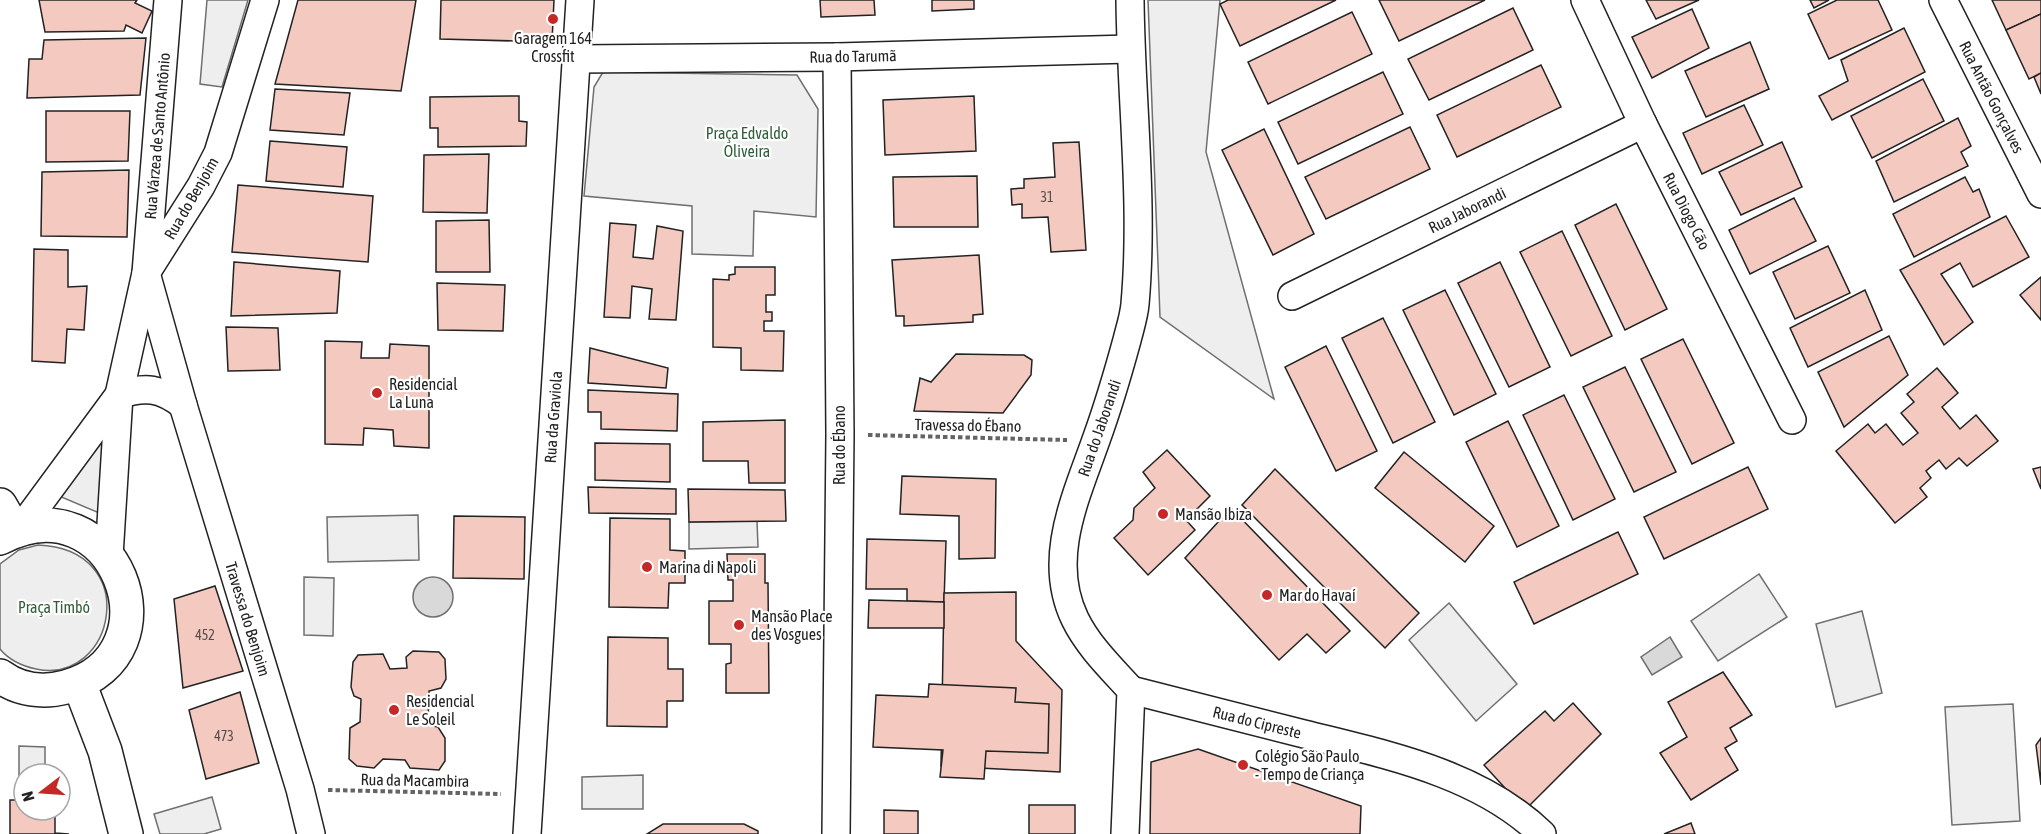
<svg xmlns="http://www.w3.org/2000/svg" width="2041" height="834" font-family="'Asap Condensed',sans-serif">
<rect width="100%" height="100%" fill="#fff"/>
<!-- green -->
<g fill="#eee" stroke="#6f6f6f" stroke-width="1.5">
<polygon points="207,0 248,0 222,87 200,84"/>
<polygon points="1148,0 1220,0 1206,152 1274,399 1160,317"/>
<polygon points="603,72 797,75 818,109 816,217 754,211 753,256 692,254 692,206 584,196 594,87"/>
<polygon points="110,430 104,515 59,496"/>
<polygon points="418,515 419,560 328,562 327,517"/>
<polygon points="757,521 758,547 689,549 689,522"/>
<path d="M38,545c106,4 77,141 -2,124 -14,-3 -27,-9 -36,-20v-85l19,-14z"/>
<polygon points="1759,574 1787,617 1718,661 1691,621"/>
<polygon points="304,577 334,578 333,636 304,635"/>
<polygon points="1449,603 1517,684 1476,721 1409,640"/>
<polygon points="1862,611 1882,693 1836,707 1816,624"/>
<polygon points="2013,704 2020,821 1952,825 1945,707"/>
<polygon points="19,746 45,747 45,774 24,774 24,796 19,796"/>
<polygon points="643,775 643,809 582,809 582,777"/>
<polygon points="212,797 221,829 204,834 160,834 154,814"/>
</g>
<!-- water -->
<g fill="#d9d9d9" stroke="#6f6f6f" stroke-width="1.5">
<circle cx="433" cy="597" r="20"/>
<polygon points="1670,637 1682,657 1652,675 1641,657"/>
</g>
<!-- building -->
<g fill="#f3c9c0" stroke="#222" stroke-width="1.5">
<polygon points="39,0 137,0 135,3 152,11 142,33 126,25 124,31 45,32"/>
<polygon points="298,0 416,0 401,91 275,84"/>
<polygon points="441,0 554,0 552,42 440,39"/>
<polygon points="820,0 874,0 875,15 821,17"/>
<polygon points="932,0 974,0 974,9 932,11"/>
<polygon points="1228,0 1336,0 1240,46 1220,4"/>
<polygon points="1379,0 1485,0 1399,41"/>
<polygon points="1646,0 1699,0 1656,19"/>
<polygon points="1810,0 1829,0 1814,8"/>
<polygon points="1837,0 1878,0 1892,30 1829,59 1808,14"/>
<polygon points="1992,0 2041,0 2041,14 2006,30"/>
<polygon points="1513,8 1533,50 1429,100 1408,59"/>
<polygon points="1692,9 1709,48 1652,78 1632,37"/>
<polygon points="1352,12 1372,54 1268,104 1248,62"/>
<polygon points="2041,14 2041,73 2029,79 2006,30"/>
<polygon points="1904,28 1925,72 1832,120 1819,96 1848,81 1841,60"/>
<polygon points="146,38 140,95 27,98 29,59 42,59 44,40"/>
<polygon points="1750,42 1769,89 1706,117 1685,71"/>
<polygon points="1541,65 1561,107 1457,157 1437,115"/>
<polygon points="1383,72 1403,114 1298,164 1278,122"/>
<polygon points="2041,73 2041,94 2034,77"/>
<polygon points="1923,79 1944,121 1872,158 1851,116"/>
<polygon points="275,89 350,93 344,135 270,130"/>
<polygon points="519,96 519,121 527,122 526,146 438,147 438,128 430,128 430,97"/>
<polygon points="974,96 976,151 885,155 883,100"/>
<polygon points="1744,105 1763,145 1702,174 1683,133"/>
<polygon points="46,111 130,111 128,161 46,162"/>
<polygon points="1958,118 1971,146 1961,152 1968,166 1894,202 1876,161"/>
<polygon points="1410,127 1430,169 1326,219 1305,177"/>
<polygon points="1264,129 1314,234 1273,255 1222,150"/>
<polygon points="270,141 347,147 343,187 266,181"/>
<polygon points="1079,142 1086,250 1051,252 1048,217 1022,218 1022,204 1012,205 1011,189 1024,188 1024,179 1055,177 1053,143"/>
<polygon points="1782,142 1802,187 1741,215 1719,172"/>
<polygon points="489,154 487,213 423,212 424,155"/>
<polygon points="129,170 127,237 41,236 42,172"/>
<polygon points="977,176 978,227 894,227 893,177"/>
<polygon points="1965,177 1973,192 1979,189 1990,217 1914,257 1893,214"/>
<polygon points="238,185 373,196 368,262 232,252"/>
<polygon points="1794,198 1816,241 1750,274 1729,230"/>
<polygon points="1616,204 1667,309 1625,330 1575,225"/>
<polygon points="2006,216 2029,257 1973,287 1960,263 1941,274 1973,322 1944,345 1900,270"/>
<polygon points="489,220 490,272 436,272 436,221"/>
<polygon points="610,223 636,225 633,257 653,259 657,226 683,231 676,320 649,319 652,289 632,286 630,318 604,317"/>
<polygon points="1562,231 1612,336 1571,356 1520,252"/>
<polygon points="1828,246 1850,293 1795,319 1773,272"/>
<polygon points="34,249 68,250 68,287 87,286 84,330 67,329 65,363 32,361"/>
<polygon points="979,255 983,314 973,315 973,322 904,326 904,316 896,316 892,260"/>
<polygon points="234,262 340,271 337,313 231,316"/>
<polygon points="1500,262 1550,367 1509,387 1458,283"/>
<polygon points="735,267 775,267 775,295 766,295 766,312 772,312 772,321 764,321 764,331 784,331 783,371 741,370 741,348 713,347 713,279 729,280 729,275 735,274"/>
<polygon points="2041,277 2041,320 2020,295"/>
<polygon points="437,283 505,285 503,331 438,330"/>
<polygon points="1445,290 1496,394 1454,415 1403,310"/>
<polygon points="1865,290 1882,330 1808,367 1790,328"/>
<polygon points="1383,318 1435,422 1393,443 1342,338"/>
<polygon points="226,327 278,328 280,370 228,371"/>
<polygon points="1889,336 1908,375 1844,427 1818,372"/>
<polygon points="1683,339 1734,443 1692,464 1641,359"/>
<polygon points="325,341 362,342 361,358 389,358 390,344 429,346 429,448 394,446 393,430 364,428 363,445 325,444"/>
<polygon points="1326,346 1377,451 1336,471 1285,367"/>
<polygon points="590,348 668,368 666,388 588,383"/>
<polygon points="956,354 1024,355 1032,360 1031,375 1003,413 914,411 920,378 931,382"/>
<polygon points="1625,367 1676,472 1634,492 1583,387"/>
<polygon points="1937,368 1958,393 1942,407 1960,429 1976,415 1998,441 1967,466 1959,458 1946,469 1939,460 1926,471 1931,478 1920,488 1927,497 1895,523 1836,451 1868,424 1875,433 1886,424 1903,445 1918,433 1901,413 1914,402 1907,394"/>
<polygon points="588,390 678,394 677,431 601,429 601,412 588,412"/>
<polygon points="1564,395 1615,499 1573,520 1523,415"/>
<polygon points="785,420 785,483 749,483 748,461 703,461 703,422"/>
<polygon points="1508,421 1559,526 1517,547 1466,442"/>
<polygon points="595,443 670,444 670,482 595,480"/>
<polygon points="1167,450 1210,496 1186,520 1195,530 1148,575 1114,538 1133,520 1134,508 1155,488 1143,472"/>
<polygon points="1404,452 1494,526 1465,562 1375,488"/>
<polygon points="1748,467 1768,509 1664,559 1644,517"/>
<polygon points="2041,467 2041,489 2033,469"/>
<polygon points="1275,469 1419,613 1385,648 1242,505"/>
<polygon points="902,476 996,479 995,558 959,559 959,516 900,514"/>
<polygon points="588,487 676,489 676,514 589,513"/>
<polygon points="688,489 785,490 786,521 689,522"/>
<polygon points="1231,508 1350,631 1326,653 1307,634 1279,660 1185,558"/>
<polygon points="454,516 525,517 524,579 453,578"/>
<polygon points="610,518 670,519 670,550 685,551 685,583 669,583 668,608 609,607"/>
<polygon points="1618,532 1638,574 1534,624 1514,582"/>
<polygon points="867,539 946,541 944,602 907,601 907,589 866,589"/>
<polygon points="727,554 765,554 765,583 768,583 769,693 726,693 726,664 731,663 731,644 709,644 709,601 733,601 733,580 728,580"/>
<polygon points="215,586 243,671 183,688 174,599"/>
<polygon points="1016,592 1016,641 1062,690 1060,772 941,766 944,593"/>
<polygon points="869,600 944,602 944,628 868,628"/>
<polygon points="608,637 668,638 668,669 683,669 683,701 667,701 667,727 607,726"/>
<polygon points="413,651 439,652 445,659 446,679 441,688 429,691 428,725 438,727 445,738 445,761 439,770 410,768 405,760 383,759 374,768 357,766 349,759 350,728 360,722 361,699 354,696 351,687 353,662 358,655 383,654 390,669 407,668 406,657"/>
<polygon points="1723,672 1752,715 1730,728 1737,741 1725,748 1738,770 1691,800 1660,753 1687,737 1668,702"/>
<polygon points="929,684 1016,688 1015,702 1049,704 1048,753 986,751 984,779 940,777 943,750 873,747 876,695 928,697"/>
<polygon points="240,692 259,763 206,779 189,710"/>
<polygon points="1573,703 1601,734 1525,810 1484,765 1545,711 1554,721"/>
<polygon points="2041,738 2041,785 2036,745"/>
<polygon points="1198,749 1361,806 1360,834 1150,834 1151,762"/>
<polygon points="10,800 24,800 24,810 55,810 55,833 69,834 10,834"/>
<rect x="1029" y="805" width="46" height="29"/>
<polygon points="884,810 918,811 918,834 884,834"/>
<polygon points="1691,823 1695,834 1664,834"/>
<polygon points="663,824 744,824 758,831 758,834 647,834"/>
</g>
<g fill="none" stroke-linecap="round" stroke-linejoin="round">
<defs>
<g id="minor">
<polyline points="168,0 146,273 183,405 300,789 311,834"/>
<polyline points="1585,0 1643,124 1792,420"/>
<polyline points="1943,0 2041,194"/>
<polyline points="576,59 837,57 1130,49"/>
<polyline points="1292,296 1643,124"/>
<path d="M119,395c26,-9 42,-7 64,10"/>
<polyline points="21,528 119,395"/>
<polyline points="109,556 119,395 146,273 201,186 218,153 265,0"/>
<path d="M1131,690c58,15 116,29 173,44 83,21 175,39 238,100"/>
<polyline points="527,834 580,0"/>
<polyline points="836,834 840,434 837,57"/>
<path d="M1125,834l6,-144c-19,-21 -43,-44 -56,-71 -29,-60 1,-122 21,-179 12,-33 22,-67 31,-100 3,-12 7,-24 8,-36 9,-101 -4,-203 -5,-304"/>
</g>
<g id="tertiary">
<polyline points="0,505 15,531"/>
<path d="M0,538c114,-61 183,116 66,149 -23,6 -47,3 -66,-11"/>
<polyline points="79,683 105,751 126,834"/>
</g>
</defs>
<!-- minor casing -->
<use href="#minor" stroke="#222" stroke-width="30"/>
<!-- tertiary casing -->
<use href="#tertiary" stroke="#222" stroke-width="36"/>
<!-- path -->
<g stroke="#646464" stroke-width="4" stroke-dasharray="4.5 3" stroke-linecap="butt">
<polyline points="868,435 1067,440"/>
<polyline points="328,790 501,794"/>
</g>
<!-- minor -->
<use href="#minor" stroke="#fff" stroke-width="27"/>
<!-- tertiary -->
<use href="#tertiary" stroke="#fff" stroke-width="33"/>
</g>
<!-- markers -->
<g fill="#c62828" stroke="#fff" stroke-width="2">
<circle cx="553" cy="19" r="6"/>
<circle cx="377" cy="393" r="6"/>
<circle cx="1163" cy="514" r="6"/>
<circle cx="647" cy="567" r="6"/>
<circle cx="1267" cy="595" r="6"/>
<circle cx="739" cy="625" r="6"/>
<circle cx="394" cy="710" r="6"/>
<circle cx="1243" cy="765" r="6"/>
</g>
<g text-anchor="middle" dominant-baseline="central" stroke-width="4.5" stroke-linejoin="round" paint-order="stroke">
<!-- number labels -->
<g font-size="14" fill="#564c4a">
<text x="1047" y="197">31</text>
<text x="205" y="635">452</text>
<text x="224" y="736">473</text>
</g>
<!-- poi labels -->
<g font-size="16" fill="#222" stroke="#fff" text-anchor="start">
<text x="553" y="38" text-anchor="middle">Garagem 164<tspan x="553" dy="18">Crossfit</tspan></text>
<text x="389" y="384">Residencial<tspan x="389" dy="18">La Luna</tspan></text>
<text x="1175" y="514">Mansão Ibiza</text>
<text x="659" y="567">Marina di Napoli</text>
<text x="1279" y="595">Mar do Havaí</text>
<text x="751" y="616">Mansão Place<tspan x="751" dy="18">des Vosgues</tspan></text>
<text x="406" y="701">Residencial<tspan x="406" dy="18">Le Soleil</tspan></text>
<text x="1255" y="756">Colégio São Paulo<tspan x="1255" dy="18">- Tempo de Criança</tspan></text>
</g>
<!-- street labels -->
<g font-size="16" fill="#222" stroke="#fff">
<text transform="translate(853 56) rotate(-1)">Rua do Tarumã</text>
<text transform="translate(1992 97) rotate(63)">Rua Antão Gonçalves</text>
<text transform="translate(157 136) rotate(-85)">Rua Várzea de Santo Antônio</text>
<text transform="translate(191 198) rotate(-60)">Rua do Benjoim</text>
<text transform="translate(1467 210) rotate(-26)">Rua Jaborandi</text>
<text transform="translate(1687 211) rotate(63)">Rua Diogo Cão</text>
<text transform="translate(553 417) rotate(-86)">Rua da Graviola</text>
<text transform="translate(968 425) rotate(1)">Travessa do Ébano</text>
<text transform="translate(1099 428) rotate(-71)">Rua do Jaborandi</text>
<text transform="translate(839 445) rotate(-90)">Rua do Ébano</text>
<text transform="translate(248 619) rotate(73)">Travessa do Benjoim</text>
<text transform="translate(1257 722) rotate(14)">Rua do Cipreste</text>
<text transform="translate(415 780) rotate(1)">Rua da Macambira</text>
</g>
<!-- park labels -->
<g font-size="16" fill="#2f5e38" stroke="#fff">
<text x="747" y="133">Praça Edvaldo<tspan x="747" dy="18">Oliveira</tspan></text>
<text x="54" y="607">Praça Timbó</text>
</g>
</g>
<!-- north arrow -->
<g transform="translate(42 792) rotate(253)"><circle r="28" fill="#ffffff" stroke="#a7a7a7" stroke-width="1.5"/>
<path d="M0-4.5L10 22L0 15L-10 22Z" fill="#c62828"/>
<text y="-9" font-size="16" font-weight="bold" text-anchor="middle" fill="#222222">N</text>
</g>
</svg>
